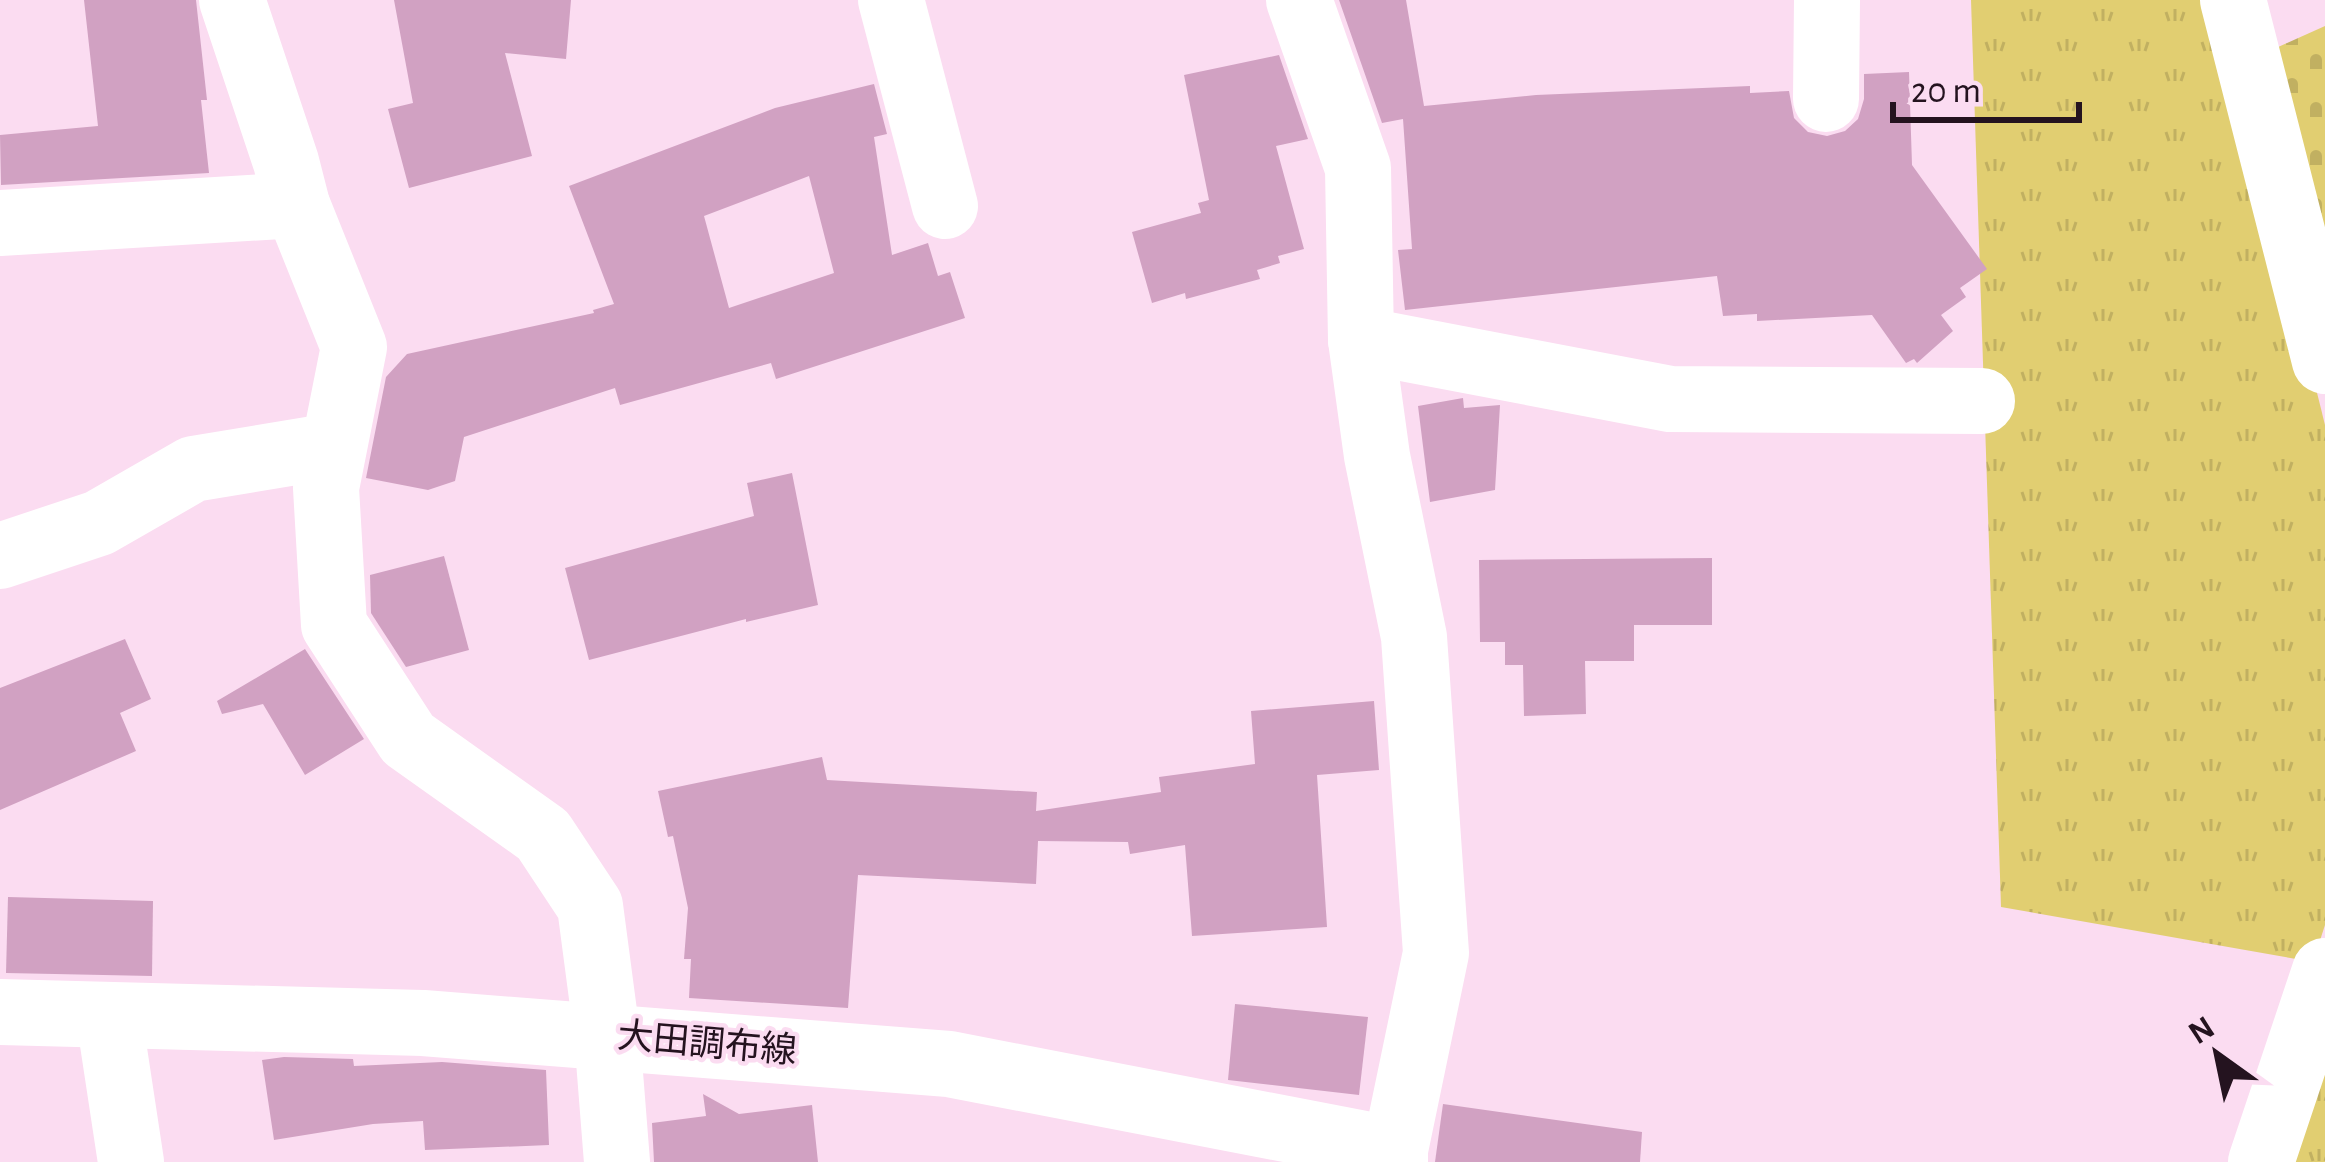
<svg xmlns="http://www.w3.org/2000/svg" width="2325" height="1162" font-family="'Alegreya Sans','Noto Sans JP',sans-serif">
<defs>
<pattern id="cemetery-stones" width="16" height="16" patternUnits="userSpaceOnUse" patternTransform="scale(3)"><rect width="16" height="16" fill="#e1ce71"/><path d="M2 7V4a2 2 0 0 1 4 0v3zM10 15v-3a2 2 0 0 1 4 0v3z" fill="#c1b061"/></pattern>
<pattern id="park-tufts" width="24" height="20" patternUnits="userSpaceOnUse" patternTransform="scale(3)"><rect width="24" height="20" fill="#e1ce71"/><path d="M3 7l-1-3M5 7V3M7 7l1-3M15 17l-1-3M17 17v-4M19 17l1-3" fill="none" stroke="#c1b061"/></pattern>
</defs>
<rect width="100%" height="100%" fill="#fbdcf1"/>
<!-- cemetery -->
<polygon fill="url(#cemetery-stones)" points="2325,26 2325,257 2276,48"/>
<!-- park -->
<g fill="url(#park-tufts)">
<polygon points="1971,0 2220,0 2325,425 2325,925 2313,962 2001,907"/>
<polygon points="2325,1025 2325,1162 2284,1162"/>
</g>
<!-- building -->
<g fill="#d1a1c2" fill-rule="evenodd">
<polygon points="84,0 196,0 207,100 201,100 209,173 1,185 0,135 98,126"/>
<polygon points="394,0 571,0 566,59 505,53 532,156 409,188 388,109 413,103"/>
<polygon points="1339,0 1406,0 1424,106 1536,95 1750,86 1750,93 1789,91 1794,118 1808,132 1827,136 1845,131 1858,119 1864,99 1864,74 1909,72 1912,165 1987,269 1960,288 1966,297 1941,315 1953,331 1917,363 1914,359 1906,363 1872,315 1757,321 1757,314 1723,316 1717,276 1405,310 1398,250 1412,249 1403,119 1382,123"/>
<polygon points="1279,55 1308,139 1276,146 1304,249 1278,256 1280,263 1257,270 1260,279 1186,299 1185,293 1152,303 1132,232 1201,213 1198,203 1209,200 1184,75"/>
<path d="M874,84l13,50 -13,3 18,118 36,-12 10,33 12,-4 15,46 -189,61 -5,-16 -151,42 -5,-17 -151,49 -9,44 -27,9 -62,-12 20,-101 21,-23 187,-41 -1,-3 21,-6 -45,-118 206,-78zM809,176l25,97 -105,35 -25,-92z"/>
<polygon points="1463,398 1464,408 1500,405 1495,490 1430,502 1418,406"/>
<polygon points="792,473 818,605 746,622 746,619 589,660 565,568 754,516 747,483"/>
<polygon points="444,556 469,650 406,667 371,613 370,575"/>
<polygon points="1712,558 1712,625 1634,625 1634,661 1585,661 1586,714 1524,716 1523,665 1505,665 1505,642 1480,642 1479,560"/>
<polygon points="125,639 151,699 120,713 136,751 0,810 0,688"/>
<polygon points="305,649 364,739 305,775 263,704 222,714 217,701"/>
<polygon points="1374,701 1379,770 1317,775 1327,927 1192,936 1185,845 1130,854 1128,842 1038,841 1036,884 858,875 848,1008 689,998 691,959 684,959 688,908 673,836 668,837 658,791 822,757 827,780 1037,792 1036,811 1161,792 1159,777 1255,764 1251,711"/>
<polygon points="8,897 153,901 152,976 6,973"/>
<polygon points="1235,1004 1368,1017 1359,1095 1228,1080"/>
<polygon points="284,1057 353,1059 354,1066 442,1062 546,1070 549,1145 425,1150 423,1121 373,1124 274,1140 262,1060"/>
<polygon points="703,1094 739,1114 812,1105 818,1162 654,1162 652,1123 706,1116"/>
<polygon points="1443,1104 1642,1132 1640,1162 1435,1162"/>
</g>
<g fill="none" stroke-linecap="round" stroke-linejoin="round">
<!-- minor -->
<g stroke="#fff" stroke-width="66">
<polyline points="232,0 286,162 297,205 354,347 326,488 334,625 408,739 543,835 590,906 607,1035 617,1162"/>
<polyline points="891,0 945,206"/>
<polyline points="1299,0 1358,168 1361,340 1377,456 1414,637 1436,953 1395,1150 1395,1162"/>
<polyline points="2233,0 2325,361"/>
<polyline points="1826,99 1827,0"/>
<polyline points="0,223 297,205"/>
<polyline points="1361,340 1670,399 1982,401"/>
<polyline points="0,556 99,523 193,469 332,446"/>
<polyline points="0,1012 423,1023 949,1064 1395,1150"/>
<polyline points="109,1017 131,1162"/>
<polyline points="2261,1162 2325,971"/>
</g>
</g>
<g text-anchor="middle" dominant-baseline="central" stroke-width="9" stroke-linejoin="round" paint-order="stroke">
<!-- street labels -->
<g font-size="36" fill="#24131f" stroke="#fbdcf1">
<text transform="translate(707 1044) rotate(5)">大田調布線</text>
</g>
</g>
<!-- north arrow -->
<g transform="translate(2217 1054) rotate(327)" stroke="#fbdcf1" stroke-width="9" paint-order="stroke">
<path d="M0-9L21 45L0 30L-21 45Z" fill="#24131f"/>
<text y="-18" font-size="33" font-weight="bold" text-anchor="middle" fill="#24131f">N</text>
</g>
<!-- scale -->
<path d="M1893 102v18h186v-18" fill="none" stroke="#24131f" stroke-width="6"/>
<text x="1911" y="102" font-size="36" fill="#24131f" stroke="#fbdcf1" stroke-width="9" paint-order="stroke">20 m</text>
</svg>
